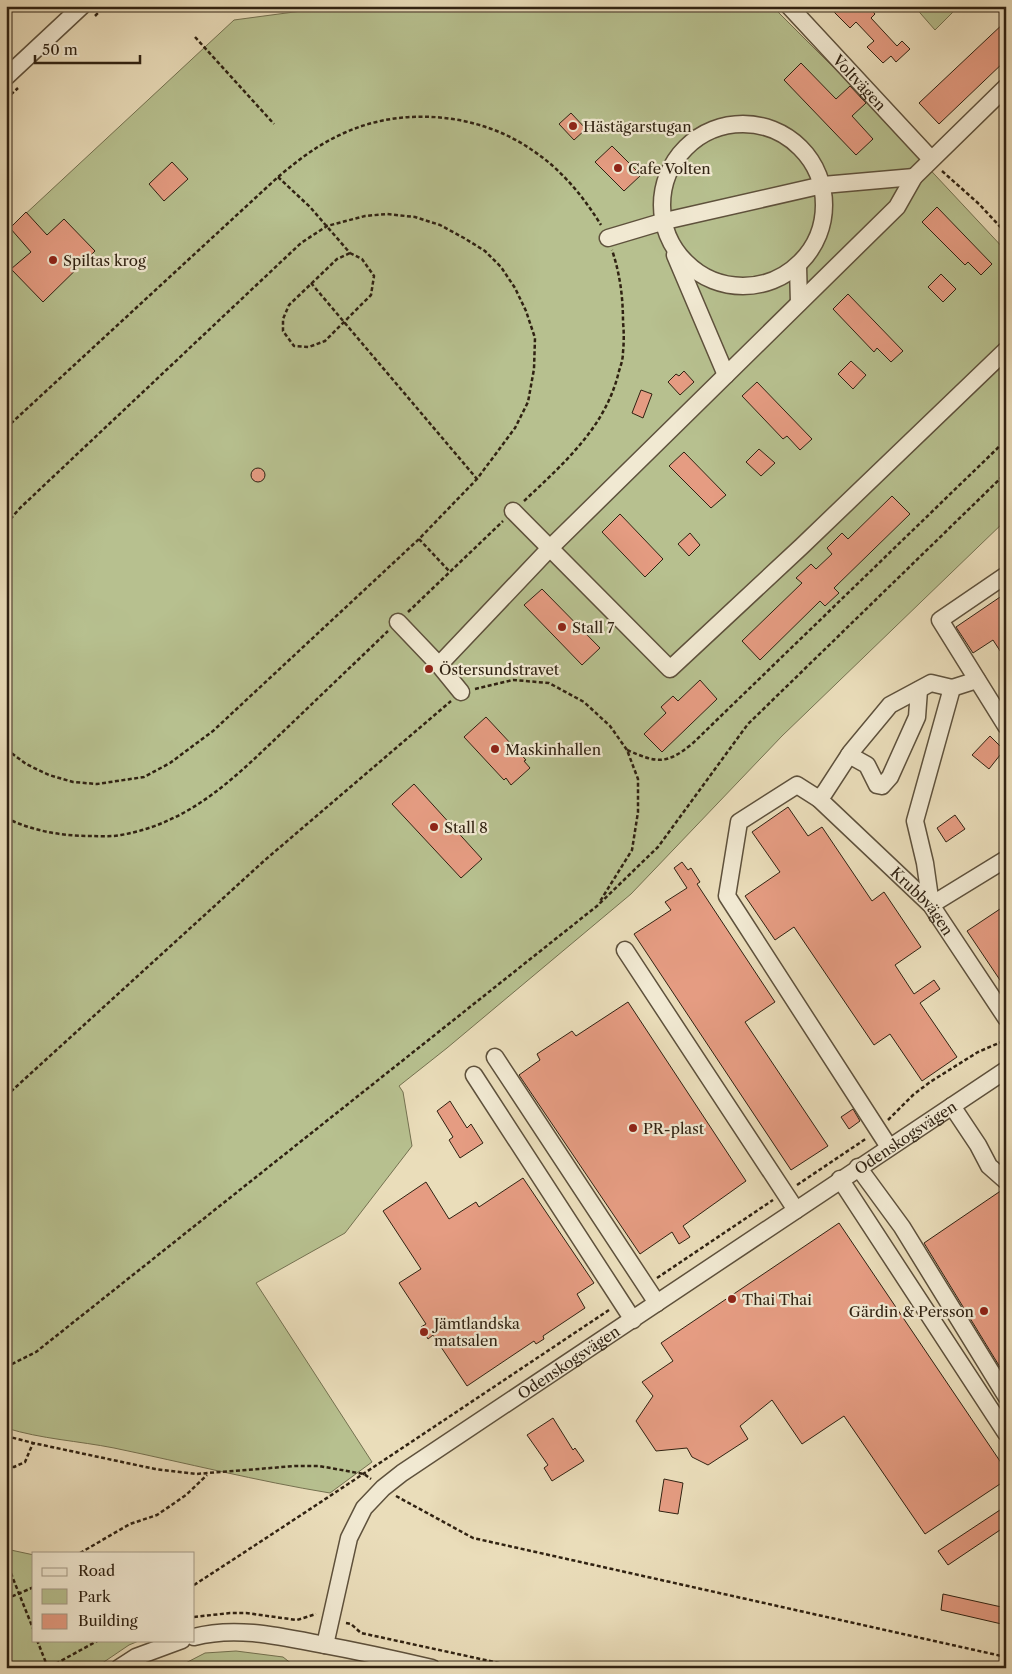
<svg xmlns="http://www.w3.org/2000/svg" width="1012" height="1674" font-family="'Libre Caslon Text',serif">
<rect width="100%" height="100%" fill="#eaddba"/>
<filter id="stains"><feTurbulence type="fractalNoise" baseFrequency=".004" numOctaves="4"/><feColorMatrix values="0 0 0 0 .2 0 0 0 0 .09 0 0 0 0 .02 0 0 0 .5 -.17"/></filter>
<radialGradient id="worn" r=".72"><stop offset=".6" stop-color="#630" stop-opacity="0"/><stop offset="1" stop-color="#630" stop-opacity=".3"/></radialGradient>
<!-- green -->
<g fill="#b7c08f" stroke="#747150">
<path d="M339,6h433l79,79 155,166v269l-224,216 -151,158 -184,154 -48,38 4,6 9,54 -67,87 -89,50 116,179 -42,31c-73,-12 -144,-30 -216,-45 -35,-7 -73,-9 -108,-20v-1196l228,-212z"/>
<polygon points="914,6 959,6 935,30"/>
<polygon points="6,1549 34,1555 34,1640 141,1640 129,1645 95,1668 6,1668"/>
<polygon points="236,1651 283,1657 297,1668 176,1668 205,1653"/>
</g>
<!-- building -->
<g fill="#e59c82" stroke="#302212">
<polygon points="840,6 868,6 875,14 871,18 897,46 902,41 910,49 896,62 891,56 883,63 867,47 874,41 856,22 850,28 834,12"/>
<polygon points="1006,21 1006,60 939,124 919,103"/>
<polygon points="801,63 836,99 850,86 866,103 852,116 873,139 856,155 784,80"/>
<polygon points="571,113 586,129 574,140 559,124"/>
<polygon points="612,146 641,175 624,191 595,162"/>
<polygon points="172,162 188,179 164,201 149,184"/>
<polygon points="937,207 992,264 981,275 968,262 965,265 922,222"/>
<polygon points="26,212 47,235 64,219 95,251 43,302 11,269 31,252 10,228"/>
<polygon points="941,274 956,289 943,302 928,287"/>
<polygon points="848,294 903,351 891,362 877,348 874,352 833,309"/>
<polygon points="851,361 866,375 853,389 838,374"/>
<polygon points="684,371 694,382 680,395 668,382 676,374 679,376"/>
<polygon points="757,382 812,439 800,450 787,436 783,439 742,396"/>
<polygon points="641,390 652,394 643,418 632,413"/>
<polygon points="759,449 775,463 761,476 746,462"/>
<polygon points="684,452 726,495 711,508 669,466"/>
<circle cx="258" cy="475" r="7"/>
<polygon points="892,496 910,514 834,588 839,593 825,606 820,601 760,660 742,641 802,583 796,578 811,564 816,569 832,554 827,548 842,533 848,539"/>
<polygon points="620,514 663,559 645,577 602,532"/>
<polygon points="690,533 700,545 689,556 678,544"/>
<polygon points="542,589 600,648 582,665 524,605"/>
<polygon points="1006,593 1006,660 993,640 973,653 956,627"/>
<polygon points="700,680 717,699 662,752 644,734 666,713 661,707 673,696 678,701"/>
<polygon points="486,717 526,760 524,761 530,768 511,785 506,778 504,780 464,737"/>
<polygon points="990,736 1004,750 989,769 972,755"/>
<polygon points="414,784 482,859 461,878 392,804"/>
<polygon points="788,807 808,836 822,827 872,901 884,892 921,947 895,965 914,994 934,980 940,989 920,1003 957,1057 922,1081 890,1034 874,1045 794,927 775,940 745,896 780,872 752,832"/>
<polygon points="955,815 965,829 946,842 937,828"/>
<polygon points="682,862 688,870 691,868 700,882 697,884 775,1002 745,1022 828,1146 791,1170 634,934 671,910 665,902 687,888 674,868"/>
<polygon points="1006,905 1006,989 967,931"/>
<polygon points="628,1002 746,1181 683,1226 690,1237 679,1244 672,1232 640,1254 519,1075 540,1060 537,1054 572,1031 576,1036"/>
<polygon points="450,1101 467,1128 471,1124 483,1143 460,1158 449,1140 453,1137 437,1111"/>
<polygon points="853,1109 860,1121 849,1129 841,1117"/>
<polygon points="523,1178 594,1283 577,1294 585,1308 543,1336 544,1339 536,1344 534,1341 467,1386 433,1335 428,1339 421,1327 426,1324 399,1283 421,1269 383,1211 426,1182 449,1219 476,1202 479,1207"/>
<polygon points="1002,1190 1006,1191 1006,1377 924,1243"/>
<polygon points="839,1223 1006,1470 1006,1480 925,1534 844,1416 802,1444 772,1400 740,1426 748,1439 708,1465 692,1457 687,1448 656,1451 636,1421 653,1396 642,1382 673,1361 661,1343"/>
<polygon points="553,1418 573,1450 575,1448 584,1461 552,1481 544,1468 548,1465 527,1435"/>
<polygon points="664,1479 683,1483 678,1514 659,1511"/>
<polygon points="1006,1506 1006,1526 948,1565 938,1551"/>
<polygon points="943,1594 1006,1608 1006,1625 941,1610"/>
</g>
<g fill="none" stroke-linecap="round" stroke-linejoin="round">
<defs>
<g id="minor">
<path id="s1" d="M789,6l142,153"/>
<polyline points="6,77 82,6"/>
<circle cx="743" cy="205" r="81"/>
<polyline points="608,238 665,221 823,185 914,177"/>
<polyline points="675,255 726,375"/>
<polyline points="798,266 799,303"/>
<polyline points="513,511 670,669 802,546 1006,350"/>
<polyline points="1006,575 940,620 1006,726"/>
<polyline points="398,622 439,665 550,548 897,207 914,177 1006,87"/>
<polyline points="439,665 461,692"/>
<polyline points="952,688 915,821 925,863 931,905 1006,859"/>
<polyline points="849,755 867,765 877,785 882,786 890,777 917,717 919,690"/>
<polyline points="819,799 825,792 851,752 890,705 931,683 952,688 977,680"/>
<polyline points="625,950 796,1210"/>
<polyline points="495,1057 657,1303"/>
<polyline points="474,1075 633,1320"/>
<polyline points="952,1106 978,1145 989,1166 1006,1181"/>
<path id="s2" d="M889,1147l-162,-251 12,-74 58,-37 22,14 112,106 75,113"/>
<polyline points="858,1167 902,1227 1006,1396"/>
<polyline points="840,1179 1006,1433"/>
<path d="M194,1637c41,-11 85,-1 125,7 38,7 75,15 113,24"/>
<path id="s3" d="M325,1645l24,-107 15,-30 19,-20 19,-15 604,-403"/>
<polyline points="119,1668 136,1657 182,1640"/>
</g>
</defs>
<!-- minor casing -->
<use href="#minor" stroke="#5e513c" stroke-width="19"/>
<!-- path -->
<g stroke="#302212" stroke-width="2.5" stroke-dasharray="4 2.5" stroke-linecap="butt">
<polyline points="95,16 105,6"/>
<polyline points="195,37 274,124"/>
<polyline points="6,99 18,88"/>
<polyline points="942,171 979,204 1006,233"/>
<polyline points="278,177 310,207 350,253"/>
<polygon points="350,253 362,259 374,276 371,295 325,341 309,347 294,346 283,331 283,319 289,305 337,259"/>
<polyline points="311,283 477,479"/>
<path d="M6,428l272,-251c20,-17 41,-33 66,-44 59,-27 135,-20 188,17 29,19 51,46 69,75"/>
<path d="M524,501c40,-38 82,-74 95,-130 2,-6 4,-12 4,-19 1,-10 1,-20 0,-30 0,-25 -3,-48 -11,-72"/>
<polyline points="6,524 20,508 301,243 327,226 365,216 387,214 415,217 440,225 464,238 485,251 501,267 515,288 526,311 535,338 534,369 528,402 515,428 477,479 419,539 213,731 170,763 144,777 97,784 73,782 49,775 26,764 6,749"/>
<polyline points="419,539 450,572"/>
<polyline points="408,612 503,521"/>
<polyline points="475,689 513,680 549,683 584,702 610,726 627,750 638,779 638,812 632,850 599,903"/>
<path d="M627,750c30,13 39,15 65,-6l314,-304"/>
<path d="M6,818c27,13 55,18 85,18 9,0 20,1 30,-1 73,-13 117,-61 168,-109 33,-32 66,-63 99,-95"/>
<polyline points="6,1096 265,860 451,701"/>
<polyline points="888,1120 913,1095 930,1082 978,1052 1006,1040"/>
<polyline points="797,1185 867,1138"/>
<polyline points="657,1278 773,1200"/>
<polyline points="6,1367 36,1352 597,906 658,847 748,724 1006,473"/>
<polyline points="6,1436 33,1443 155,1469 196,1474 295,1466 319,1466 364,1474 371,1479"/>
<polyline points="6,1466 14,1467 25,1462 33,1443"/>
<polyline points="396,1496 473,1538 1006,1657"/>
<polyline points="80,1553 130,1524 157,1515 186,1495 207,1475"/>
<polyline points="6,1561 34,1631"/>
<path d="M194,1585c139,-90 277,-183 415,-275"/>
<polyline points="6,1599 34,1587"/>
<polyline points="194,1617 230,1613 246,1613 297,1620 316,1614"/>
<polyline points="346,1623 351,1624 361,1633 522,1668"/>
<polyline points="37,1640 48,1668 99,1640"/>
</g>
<!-- minor -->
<use href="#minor" stroke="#f1e9d2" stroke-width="16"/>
</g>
<!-- markers -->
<g fill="#8f2418" stroke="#f1e9d2" stroke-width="2">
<circle cx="573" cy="126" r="5"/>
<circle cx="618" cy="168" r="5"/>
<circle cx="53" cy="260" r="5"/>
<circle cx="562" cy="627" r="5"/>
<circle cx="429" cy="669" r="5"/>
<circle cx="495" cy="749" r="5"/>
<circle cx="434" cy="827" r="5"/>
<circle cx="633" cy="1128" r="5"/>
<circle cx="732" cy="1299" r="5"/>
<circle cx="984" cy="1311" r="5"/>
<circle cx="424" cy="1332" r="5"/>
</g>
<g text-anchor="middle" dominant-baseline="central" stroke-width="4.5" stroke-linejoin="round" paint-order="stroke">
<!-- street labels -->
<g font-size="15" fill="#302212" stroke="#f1e9d2">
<text stroke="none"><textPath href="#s1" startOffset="104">Voltvägen</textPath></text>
<text stroke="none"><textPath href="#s2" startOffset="614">Krubbvägen</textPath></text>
<text stroke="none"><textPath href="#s3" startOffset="800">Odenskogsvägen</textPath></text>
<text stroke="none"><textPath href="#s3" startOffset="395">Odenskogsvägen</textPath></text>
</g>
<!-- poi labels -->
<g font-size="15" fill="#302212" stroke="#f1e9d2" text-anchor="start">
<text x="583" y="126">Hästägarstugan</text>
<text x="628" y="168">Cafe Volten</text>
<text x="63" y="260">Spiltas krog</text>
<text x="572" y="627">Stall 7</text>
<text x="439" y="669">Östersundstravet</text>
<text x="505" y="749">Maskinhallen</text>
<text x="444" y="827">Stall 8</text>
<text x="643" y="1128">PR-plast</text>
<text x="742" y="1299">Thai Thai</text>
<text x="974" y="1311" text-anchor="end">Gärdin &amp; Persson</text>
<text x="434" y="1323">Jämtlandska<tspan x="434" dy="17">matsalen</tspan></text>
</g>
</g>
<!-- margin -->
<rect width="1012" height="1674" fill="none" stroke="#eaddba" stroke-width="25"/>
<rect x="8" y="8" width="997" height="1659" fill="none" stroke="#302212" stroke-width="2.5"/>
<rect x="12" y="12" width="987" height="1649" fill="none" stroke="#302212"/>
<!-- legend -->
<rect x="32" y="1552" width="162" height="90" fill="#f1e9d2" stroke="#a49985"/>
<rect x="42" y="1568" width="25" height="8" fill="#f1e9d2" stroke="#a49985"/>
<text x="78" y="1576" font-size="15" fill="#302212">Road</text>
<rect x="42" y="1589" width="25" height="15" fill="#b7c08f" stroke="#a49985"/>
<text x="78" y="1602" font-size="15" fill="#302212">Park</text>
<rect x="42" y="1614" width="25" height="15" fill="#e59c82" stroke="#a49985"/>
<text x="78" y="1626" font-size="15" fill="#302212">Building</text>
<!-- scale -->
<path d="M35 55v8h105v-8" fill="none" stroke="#302212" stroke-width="2.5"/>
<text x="42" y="55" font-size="15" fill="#302212" stroke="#f1e9d2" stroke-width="4" paint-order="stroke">50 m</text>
<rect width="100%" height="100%" filter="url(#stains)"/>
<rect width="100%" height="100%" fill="url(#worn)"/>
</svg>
